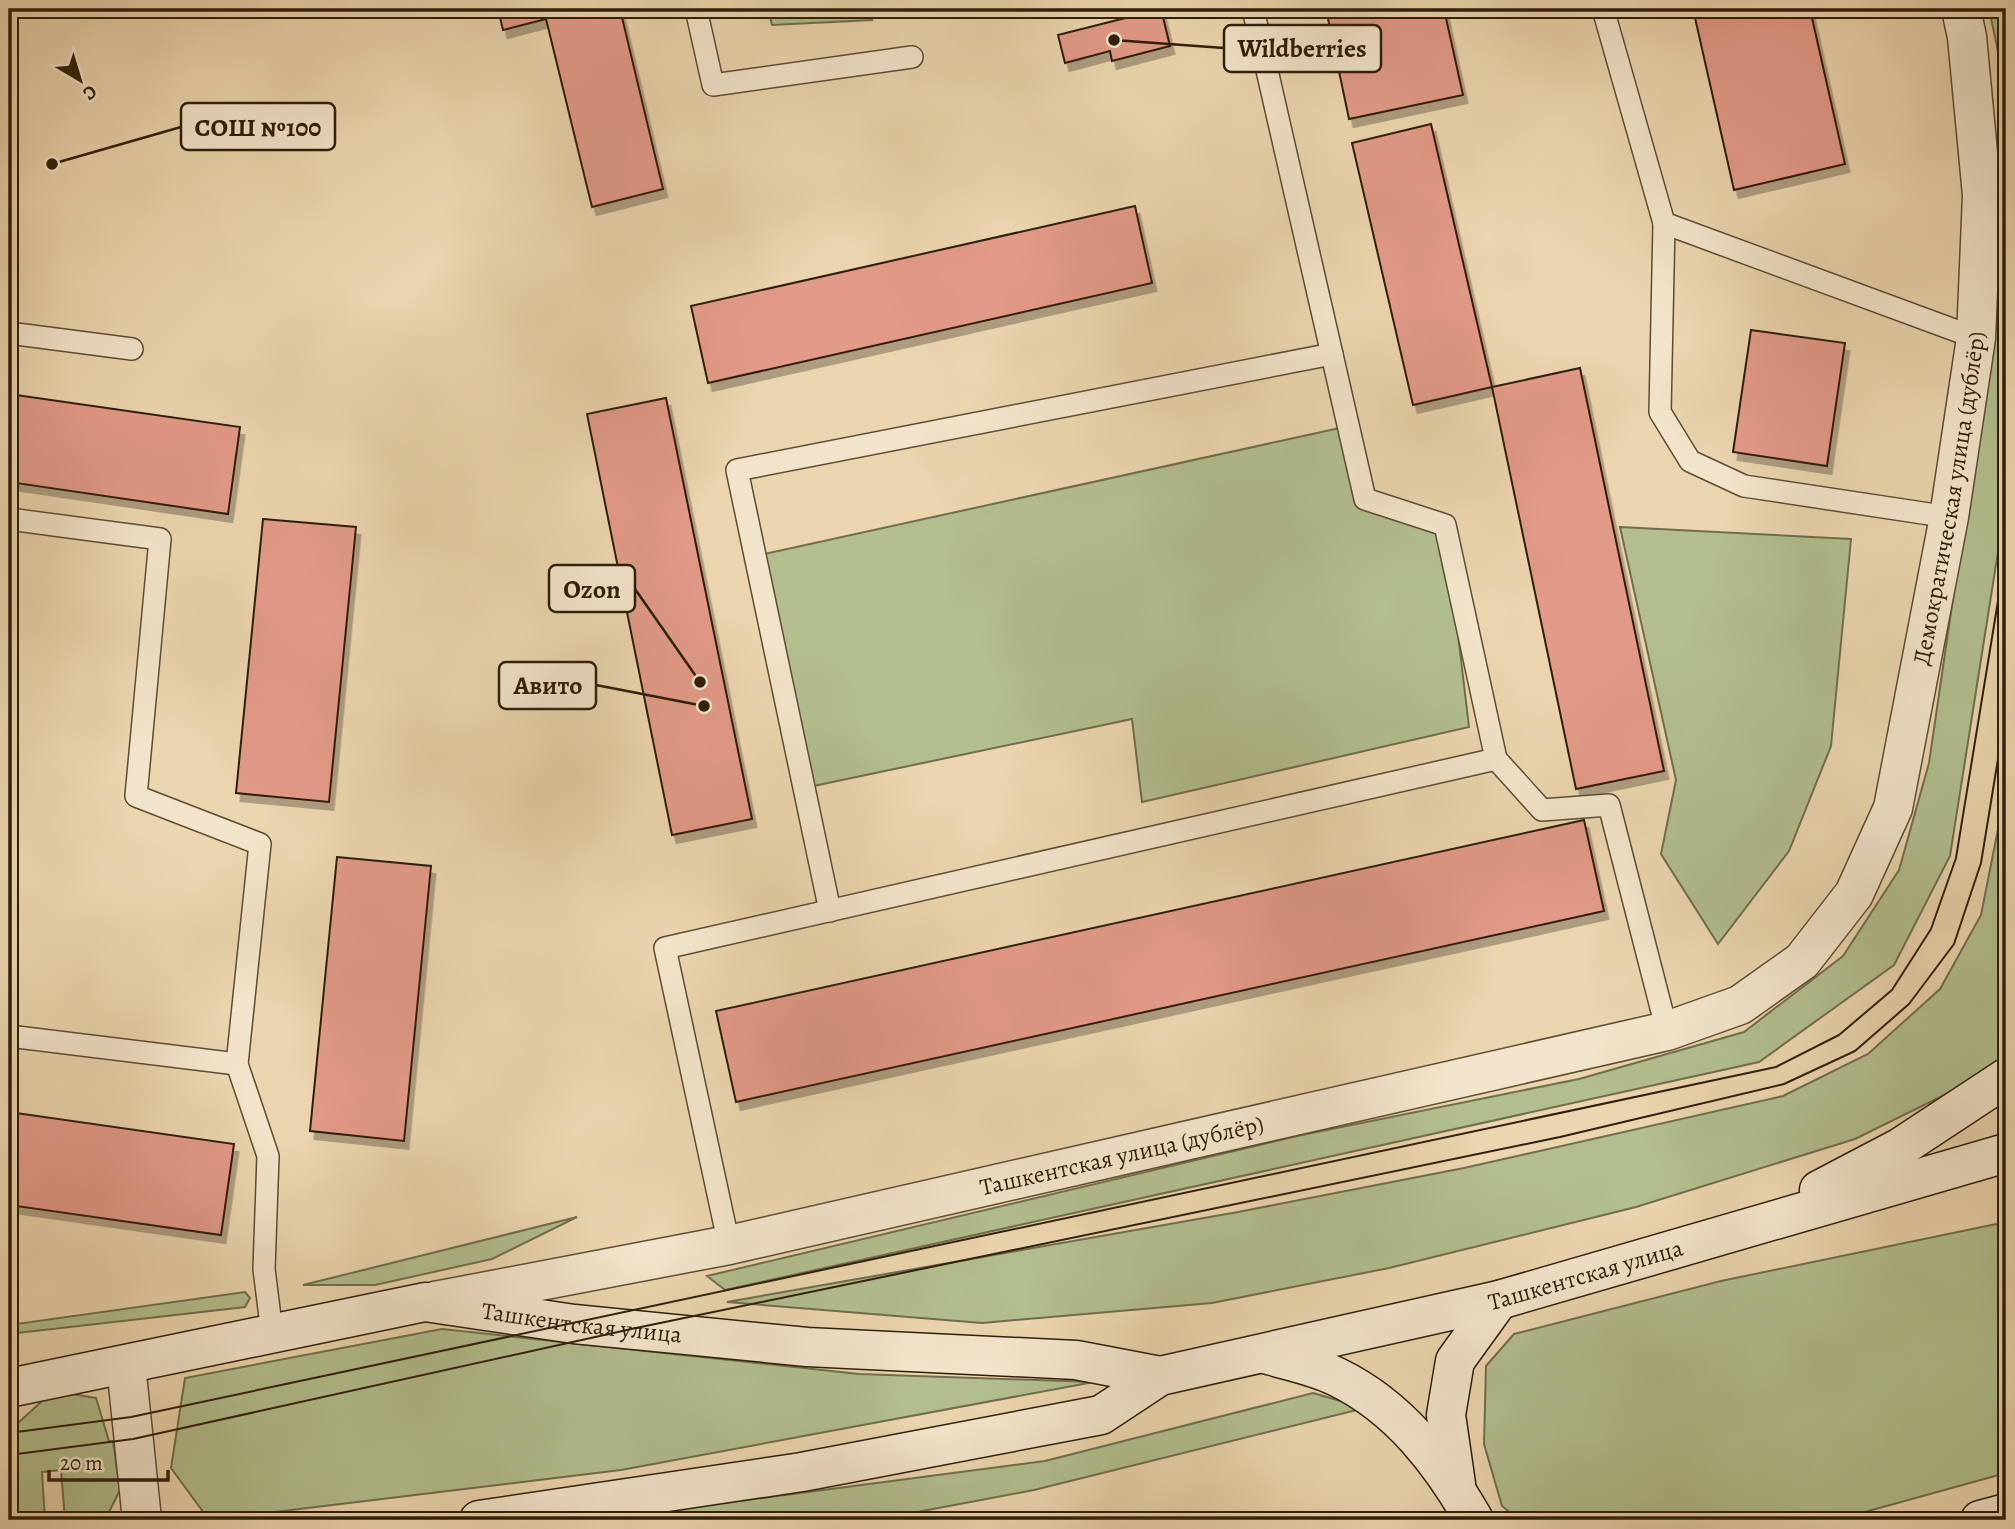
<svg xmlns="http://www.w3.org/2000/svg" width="2015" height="1529" font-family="Alegreya,serif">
<defs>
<filter id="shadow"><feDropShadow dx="4.5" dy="8" stdDeviation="0" flood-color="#0004"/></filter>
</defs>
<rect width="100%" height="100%" fill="#ebd5ae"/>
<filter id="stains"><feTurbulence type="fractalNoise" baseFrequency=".00286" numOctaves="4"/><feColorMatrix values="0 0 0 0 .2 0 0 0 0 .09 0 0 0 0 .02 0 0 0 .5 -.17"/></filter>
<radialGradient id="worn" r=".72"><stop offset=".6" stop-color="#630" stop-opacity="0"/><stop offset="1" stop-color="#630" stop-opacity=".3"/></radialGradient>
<!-- green -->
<g fill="#b2be8e" stroke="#706e4c" stroke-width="2">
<polygon points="768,9 867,9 872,20 772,25"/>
<polygon points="1989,9 2006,9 2006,89"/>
<polygon points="2006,235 2006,501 1950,856 1894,965 1759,1062 725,1290 707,1276 1297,1136 1579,1079 1744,1032 1843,956 1899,870 1929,763"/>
<polygon points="1349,426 1365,499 1445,525 1469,727 1142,802 1132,719 804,788 755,556"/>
<polygon points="1620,527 1851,539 1831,746 1789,851 1718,944 1661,854 1676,780"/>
<polygon points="2006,789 2006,1057 1977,1079 1855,1139 1636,1207 1389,1268 1212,1303 982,1323 727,1302 1238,1212 1464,1168 1783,1096 1868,1054 1940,989 1981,915"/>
<polygon points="577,1217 492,1259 375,1285 303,1285"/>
<polygon points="2006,1222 2006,1473 1836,1520 1519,1520 1502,1506 1484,1444 1486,1366 1514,1334 1721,1281"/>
<polygon points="245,1292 250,1298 245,1307 9,1334 9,1325"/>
<polygon points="442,1329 859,1374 1094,1382 621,1470 209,1520 171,1468 185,1378"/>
<polygon points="53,1391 96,1398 109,1441 113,1441 120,1490 105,1520 65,1520 61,1470 42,1472 45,1520 9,1520 9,1424 18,1423"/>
<polygon points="1313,1393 1365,1408 1034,1490 875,1520 595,1520 1045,1461"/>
</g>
<!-- building -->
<g fill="#e29a88" stroke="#2e1e0b" stroke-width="2" filter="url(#shadow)">
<polygon points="498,9 620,9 663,189 592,207 546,19 503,30"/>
<polygon points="1161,9 1170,46 1112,61 1110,51 1065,63 1058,35"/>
<polygon points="1326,9 1444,9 1463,95 1349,119"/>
<polygon points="1693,9 1810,9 1845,164 1734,190"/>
<polygon points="1431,124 1492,387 1413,405 1352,143"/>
<polygon points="1135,206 1152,283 708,383 691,306"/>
<polygon points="1751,330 1845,343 1827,466 1733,452"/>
<polygon points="1580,368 1664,771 1576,789 1492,387"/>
<polygon points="9,394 240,427 228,514 9,482"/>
<polygon points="666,398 752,819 672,835 587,414"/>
<polygon points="263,519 356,527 329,802 236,793"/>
<polygon points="1584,820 1604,911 736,1102 716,1011"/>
<polygon points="337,857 431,866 404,1141 310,1131"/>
<polygon points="9,1112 234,1144 221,1235 9,1205"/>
</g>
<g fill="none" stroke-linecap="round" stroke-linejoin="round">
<defs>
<g id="lane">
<polyline points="696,9 713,85 912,57"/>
<polyline points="1603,9 1664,223 1976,338"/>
<polyline points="1664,223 1660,412 1690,461 1744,486 1949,517"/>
<polyline points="9,333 132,349"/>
<polyline points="9,519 160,539 136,796 260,844 237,1064 268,1156 264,1269 272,1333"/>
<polyline points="1496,759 1542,810 1609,805 1667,1031"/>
<polyline points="830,911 737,470 1332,354"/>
<polyline points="9,1036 237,1064"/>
<polyline points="729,1245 665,948 1496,759 1445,525 1365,499 1253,9"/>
</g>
<g id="street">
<path id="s1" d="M435,1301l294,-56 938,-214 73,-26 62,-44 52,-67 39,-86 56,-291 27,-179 6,-143 -15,-158 -6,-28"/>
<polyline points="126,1365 142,1520"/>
</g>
<g id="secondary">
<polyline points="1819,1190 1901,1147 2006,1078"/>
<path d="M1265,1354c23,7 50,12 72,23 62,30 104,85 137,143"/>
<path id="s2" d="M9,1388l416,-86 149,22 233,23 269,13 84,16"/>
<polyline points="1456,1484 1446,1415 1455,1361 1499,1300"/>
<path id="s3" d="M479,1520l323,-48 299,-57 59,-39 339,-76 507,-147"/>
<polyline points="1980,1520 2006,1513"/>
</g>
</defs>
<!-- lane casing -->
<use href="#lane" stroke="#5d4c34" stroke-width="24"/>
<!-- street casing -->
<use href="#street" stroke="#5d4c34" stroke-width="41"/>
<!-- secondary casing -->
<use href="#secondary" stroke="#2e1e0b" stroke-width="41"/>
<!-- lane -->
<use href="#lane" stroke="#f2e4ca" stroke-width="21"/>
<!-- street -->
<use href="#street" stroke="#f2e4ca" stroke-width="38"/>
<!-- secondary -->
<use href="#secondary" stroke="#f2e4ca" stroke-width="38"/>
<!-- tram -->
<g stroke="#2e1e0b" stroke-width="2">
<polyline points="9,1433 131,1417 1776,1067 1839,1035 1892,990 1931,929 1956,858 2006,552"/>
<polyline points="9,1455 133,1439 636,1328 1560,1137 1784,1084 1855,1051 1909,1004 1954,944 1981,863 2006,710"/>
</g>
</g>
<g text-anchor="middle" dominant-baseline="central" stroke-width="7" stroke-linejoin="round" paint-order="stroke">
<!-- street labels -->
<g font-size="24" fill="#2e1e0b" stroke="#f2e4ca">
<text stroke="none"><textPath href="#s1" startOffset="1909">Демократическая улица (дублёр)</textPath></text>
<text stroke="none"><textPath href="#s1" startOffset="702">Ташкентская улица (дублёр)</textPath></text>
<text stroke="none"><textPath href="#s3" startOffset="1139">Ташкентская улица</textPath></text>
<text stroke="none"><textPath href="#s2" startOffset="583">Ташкентская улица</textPath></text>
</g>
</g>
<!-- callouts -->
<path fill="none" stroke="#2e1e0b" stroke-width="2.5" d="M1114 40L1224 48M52 164L181 127M700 682L635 589M704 706L596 685"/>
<g fill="#2e1e0b" stroke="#f2e4ca" stroke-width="2.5">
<circle cx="1114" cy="40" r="7"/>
<circle cx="52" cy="164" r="7"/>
<circle cx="700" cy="682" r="7"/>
<circle cx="704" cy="706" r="7"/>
</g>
<g fill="#f2e4ca" stroke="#2e1e0b" stroke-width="2.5">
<rect x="1224" y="25" width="157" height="47" rx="7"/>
<rect x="181" y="103" width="154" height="47" rx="7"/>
<rect x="549" y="565" width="86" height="47" rx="7"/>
<rect x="499" y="662" width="97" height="47" rx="7"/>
</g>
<g font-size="26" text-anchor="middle" font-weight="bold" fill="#2e1e0b">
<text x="1302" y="57">Wildberries</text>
<text x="258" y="136">СОШ №100</text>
<text x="592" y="598">Ozon</text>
<text x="548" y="694">Авито</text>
</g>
<!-- margin -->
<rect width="2015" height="1529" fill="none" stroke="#ebd5ae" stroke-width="35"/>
<rect x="10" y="10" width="1994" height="1508" fill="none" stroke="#2e1e0b" stroke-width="3.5"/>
<rect x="18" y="18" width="1980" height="1494" fill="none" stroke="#2e1e0b" stroke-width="2"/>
<!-- north arrow -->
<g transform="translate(80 80) rotate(142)" stroke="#f2e4ca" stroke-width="5" paint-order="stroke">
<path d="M0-5L12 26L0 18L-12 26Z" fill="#2e1e0b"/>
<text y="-10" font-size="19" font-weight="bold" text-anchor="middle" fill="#2e1e0b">С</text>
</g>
<!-- scale -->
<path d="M49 1470v10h119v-10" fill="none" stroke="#2e1e0b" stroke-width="3.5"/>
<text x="60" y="1470" font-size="21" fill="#2e1e0b" stroke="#f2e4ca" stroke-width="5" paint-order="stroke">20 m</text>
<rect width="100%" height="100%" filter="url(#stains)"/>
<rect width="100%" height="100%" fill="url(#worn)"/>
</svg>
